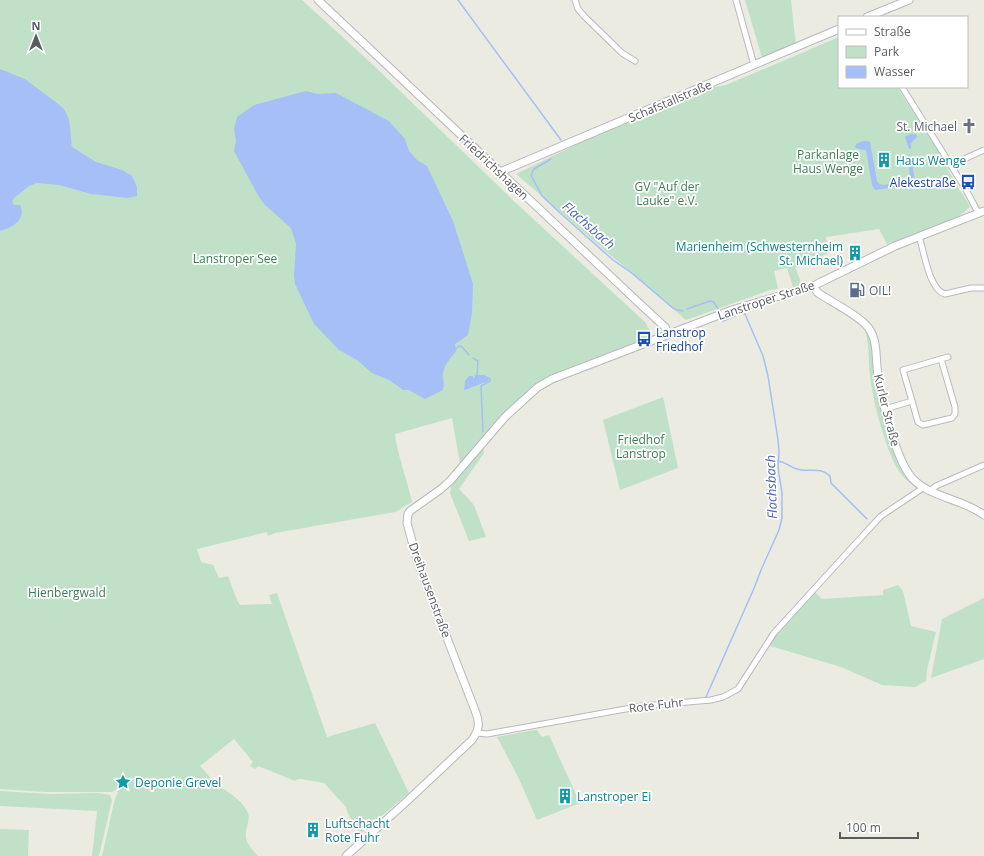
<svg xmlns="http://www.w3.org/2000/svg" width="984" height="856" font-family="'Open Sans',sans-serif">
<rect width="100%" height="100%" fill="#ebebe1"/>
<!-- green -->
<g fill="#c0e1c8">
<path d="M0,0h302l69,63 145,140 129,119 5,9 -1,6 -101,39 -10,7 -78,81 -8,-46 -57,16c3,23 12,45 17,68l-11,6v1l-6,3 -120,21 -7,3 -1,-4 -70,17 4,13 12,3 6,13 9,-2 9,24 3,5 32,-1 -3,-9 8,-2 50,144 48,-14 34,70 -49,41 -12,-20 -2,-7 -22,-24 -23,-4h-3l-3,2 -37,-15 -3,3 -5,-3 3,-4 -19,-23 -34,27c6,6 11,13 17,18 10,8 24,15 30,27 5,9 -3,18 -1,27 1,7 8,13 12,18h-156l13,-58 3,-5 -2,-3 -5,2h-66l-45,-3z"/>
<polygon points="745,0 791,0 796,46 763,61"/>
<path d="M839,37v50h58l38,57 19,37 16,25c-8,15 -66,32 -83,38l-8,-15 -53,8 3,16 -34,14 7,18 -9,2 -6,-19 -13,3 4,18 -8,1 -84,30 -170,-146 121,-59 58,-25 31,-5z"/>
<path d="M864,327l10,10 3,30 21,84 21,39c-6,-5 -13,-9 -18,-16 -15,-20 -28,-73 -31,-98 -2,-17 0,-33 -6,-49z"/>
<polygon points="663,397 678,468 620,490 603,420"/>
<polygon points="483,446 484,453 459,489 474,505 486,537 469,541 450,493 452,483"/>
<polygon points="898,585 903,591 911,626 936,632 927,670 926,681 915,687 882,685 841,667 767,645 813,590 822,599 883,595 883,590"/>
<polygon points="984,598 984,659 931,678 942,619"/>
<polygon points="534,730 537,730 542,737 549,735 580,803 537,820 519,779 497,737"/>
<polygon points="0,791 50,794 98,793 110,795 112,800 99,856 92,856 97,811 0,806"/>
<polygon points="0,829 29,830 28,856 0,856"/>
</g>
<!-- water -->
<g fill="#a6bff6">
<path d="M0,69l25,10 37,28c10,11 8,27 10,40l24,15 26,8 10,6 5,11v9l-9,2 -37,-4 -32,-9 -22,-2 -8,3 -15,12 -2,3 2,4h6c7,14 -8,23 -20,26z"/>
<path d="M306,91l12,3 18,-1 53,28 16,18 4,12 8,9 10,6 26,55 20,63 -1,29 -4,22 -13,9 1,7c-5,7 -12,13 -13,23 -1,5 2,8 0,16l-18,9 -16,-9h-6l-14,-10 -17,-7 -15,-13 -18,-10 -25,-26 -19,-40 -1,-9 2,-31 -5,-16 -26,-23 -6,-8 -25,-46 2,-10 -2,-13 3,-11 17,-12z"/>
<polygon points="911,134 916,134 917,137 911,143 911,148 909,149 905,137 906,136"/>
<polygon points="863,141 867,141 870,142 877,181 879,184 884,185 909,180 910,177 908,156 910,154 915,180 914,184 875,190 872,185 866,150 858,149 855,147 856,144"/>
<path d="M475,375h9l4,2 1,3 -2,2c-9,2 -15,6 -23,8l1,-9 4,-5h4v2h1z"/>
</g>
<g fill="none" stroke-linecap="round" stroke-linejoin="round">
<!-- stream -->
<g stroke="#a6bff6" stroke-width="1.5">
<polyline points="458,0 561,140"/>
<polyline points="551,159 534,169 531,175 542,196 559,212 613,260 633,274 674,309 683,311"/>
<polyline points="687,309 710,301 714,302 719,311"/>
<polyline points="456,349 459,346 462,347 469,355"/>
<polyline points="473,358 478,361 477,375"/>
<polyline points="483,432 481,386 490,381 490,379 489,378"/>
<path d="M777,461c11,1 11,6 20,8 12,4 23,-3 33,7l1,7 36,36"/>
<polyline points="706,697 755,586 761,570 779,530 782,518 782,493 778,468 779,451 778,440 768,376 763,356 745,314 742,313 723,321 722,320"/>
</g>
<defs>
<g id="street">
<polyline points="575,0 578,9 584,16 622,53 635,61"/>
<polyline points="736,0 754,65"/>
<polyline points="902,87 965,188 979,214"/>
<polyline points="951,165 984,150"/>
<path d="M919,236c5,15 10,54 26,58l26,-6h13"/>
<polyline points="912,401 918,422 923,425 952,418 955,414 955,407 941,359"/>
<polyline points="885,409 912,401 903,370 948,357"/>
<polyline points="930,491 936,486 984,465"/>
<polyline points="477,733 487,734 642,706 711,700 723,697 738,689 774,633 868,530 881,516 923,488"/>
</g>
<g id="secondary">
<polyline points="318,0 639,303 665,327 668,334"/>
<polyline points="867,17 909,0"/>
<polyline points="500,172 839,29"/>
<path d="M813,286l5,7c14,9 38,21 48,32 13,13 9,34 12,50 4,26 17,83 34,103 17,19 51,21 72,37"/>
<path d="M346,856l59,-53 67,-63c7,-10 8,-16 4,-27l-58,-150 -11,-40 1,-9 2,-3 31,-22 9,-8 55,-64 33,-30 14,-8 180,-69 81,-24 82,-40 89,-35"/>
</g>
</defs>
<!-- street casing -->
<use href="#street" stroke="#b9b9bf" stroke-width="7"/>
<!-- secondary casing -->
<use href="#secondary" stroke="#b7b8be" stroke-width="9"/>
<!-- street -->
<use href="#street" stroke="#fff" stroke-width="5"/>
<!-- secondary -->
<use href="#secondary" stroke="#fff" stroke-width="7"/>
</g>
<!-- icons -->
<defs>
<symbol id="church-bare" viewBox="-9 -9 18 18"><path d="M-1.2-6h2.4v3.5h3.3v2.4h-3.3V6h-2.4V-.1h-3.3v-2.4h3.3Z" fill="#6b7280" stroke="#fff" stroke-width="2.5" paint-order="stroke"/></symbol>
<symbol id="building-bare" viewBox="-9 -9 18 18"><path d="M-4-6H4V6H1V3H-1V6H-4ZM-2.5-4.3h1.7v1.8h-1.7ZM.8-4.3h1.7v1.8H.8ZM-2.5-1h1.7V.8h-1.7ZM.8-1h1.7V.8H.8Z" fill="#0f9aa8" stroke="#fff" stroke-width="2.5" paint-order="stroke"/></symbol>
<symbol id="bus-bare" viewBox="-9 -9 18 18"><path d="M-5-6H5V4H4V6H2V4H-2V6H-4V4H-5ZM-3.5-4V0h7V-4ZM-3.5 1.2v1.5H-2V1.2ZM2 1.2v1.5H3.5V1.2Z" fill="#1a4fb4" stroke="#fff" stroke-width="2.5" paint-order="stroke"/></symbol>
<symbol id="fuel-bare" viewBox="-9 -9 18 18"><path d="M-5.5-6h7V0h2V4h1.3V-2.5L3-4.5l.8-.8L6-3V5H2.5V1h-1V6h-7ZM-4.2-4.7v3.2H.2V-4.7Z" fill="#5c6f8a" stroke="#fff" stroke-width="2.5" paint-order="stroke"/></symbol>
<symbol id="sight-bare" viewBox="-9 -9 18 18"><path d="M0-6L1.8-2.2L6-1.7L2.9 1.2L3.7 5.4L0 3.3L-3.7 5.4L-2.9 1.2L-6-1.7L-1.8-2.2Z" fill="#0f9aa8" stroke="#fff" stroke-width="2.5" paint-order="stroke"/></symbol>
</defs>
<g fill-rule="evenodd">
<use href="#church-bare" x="958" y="115" width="22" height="22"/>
<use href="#building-bare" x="873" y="149" width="22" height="22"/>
<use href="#bus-bare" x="957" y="171" width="22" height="22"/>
<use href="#building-bare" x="844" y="242" width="22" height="22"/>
<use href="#fuel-bare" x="846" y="279" width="22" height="22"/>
<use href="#bus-bare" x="633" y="328" width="22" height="22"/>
<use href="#sight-bare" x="112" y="771" width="22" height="22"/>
<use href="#building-bare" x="554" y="785" width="22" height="22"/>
<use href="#building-bare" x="302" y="819" width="22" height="22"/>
</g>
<g text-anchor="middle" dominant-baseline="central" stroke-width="3.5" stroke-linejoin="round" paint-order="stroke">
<!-- street labels -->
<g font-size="12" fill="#5a5b61" stroke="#fff">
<text transform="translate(670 101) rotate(-23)">Schafstallstraße</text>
<text transform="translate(494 167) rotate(43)">Friedrichshagen</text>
<text transform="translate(766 300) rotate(-18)">Lanstroper Straße</text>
<text transform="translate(887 410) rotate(76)">Kurler Straße</text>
<text transform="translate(430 590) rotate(70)">Dreihausenstraße</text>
<text transform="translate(656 705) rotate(-7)">Rote Fuhr</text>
</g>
<!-- worship labels -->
<g font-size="12" fill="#5b616d" stroke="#fff" text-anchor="end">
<text x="957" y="126">St. Michael</text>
</g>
<!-- park labels -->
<g font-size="12" fill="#3c7e50" stroke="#fff">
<text x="828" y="154">Parkanlage<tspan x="828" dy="14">Haus Wenge</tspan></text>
<text x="667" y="186">GV "Auf der<tspan x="667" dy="14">Lauke" e.V.</tspan></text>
<text x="235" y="258">Lanstroper See</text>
<text x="641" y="439">Friedhof<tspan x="641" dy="14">Lanstrop</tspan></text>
<text x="67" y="592">Hienbergwald</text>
</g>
<!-- culture labels -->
<g font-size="12" fill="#0d838f" stroke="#fff" text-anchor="start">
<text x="896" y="160">Haus Wenge</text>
<text x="843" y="246" text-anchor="end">Marienheim (Schwesternheim<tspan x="843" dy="14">St. Michael)</tspan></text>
<text x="135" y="782">Deponie Grevel</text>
<text x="577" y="796">Lanstroper Ei</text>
<text x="325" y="823">Luftschacht<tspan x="325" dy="14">Rote Fuhr</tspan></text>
</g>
<!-- transit labels -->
<g font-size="12" fill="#164399" stroke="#fff" text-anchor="end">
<text x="956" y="182">Alekestraße</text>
<text x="656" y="332" text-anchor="start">Lanstrop<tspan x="656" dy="14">Friedhof</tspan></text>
</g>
<!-- service labels -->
<g font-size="12" fill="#4e5e75" stroke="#fff" text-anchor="start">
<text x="869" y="290">OIL!</text>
</g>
<!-- water labels -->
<g font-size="13" font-style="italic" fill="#4c65b6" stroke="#fff">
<text transform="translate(589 225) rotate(41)">Flachsbach</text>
<text transform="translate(771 487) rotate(-92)">Flachsbach</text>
</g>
</g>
<!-- legend -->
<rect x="838" y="16" width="130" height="72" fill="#ffffff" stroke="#bdbdc0"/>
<rect x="846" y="29" width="20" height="6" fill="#ffffff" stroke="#bdbdc0"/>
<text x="874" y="36" font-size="12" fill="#5a5b61">Straße</text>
<rect x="846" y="46" width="20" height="12" fill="#c0e1c8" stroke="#bdbdc0"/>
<text x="874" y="56" font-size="12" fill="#5a5b61">Park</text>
<rect x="846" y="66" width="20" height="12" fill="#a6bff6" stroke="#bdbdc0"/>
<text x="874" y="76" font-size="12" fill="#5a5b61">Wasser</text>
<!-- north arrow -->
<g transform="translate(36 36)" stroke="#ffffff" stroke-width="3" paint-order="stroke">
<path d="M0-3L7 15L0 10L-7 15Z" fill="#5a5b61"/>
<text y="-6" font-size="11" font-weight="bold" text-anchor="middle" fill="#5a5b61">N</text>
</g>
<!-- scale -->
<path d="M840 832v6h78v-6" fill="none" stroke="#5a5b61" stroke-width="2"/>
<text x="846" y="832" font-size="12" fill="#5a5b61" stroke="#ffffff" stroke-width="3" paint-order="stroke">100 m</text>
</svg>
